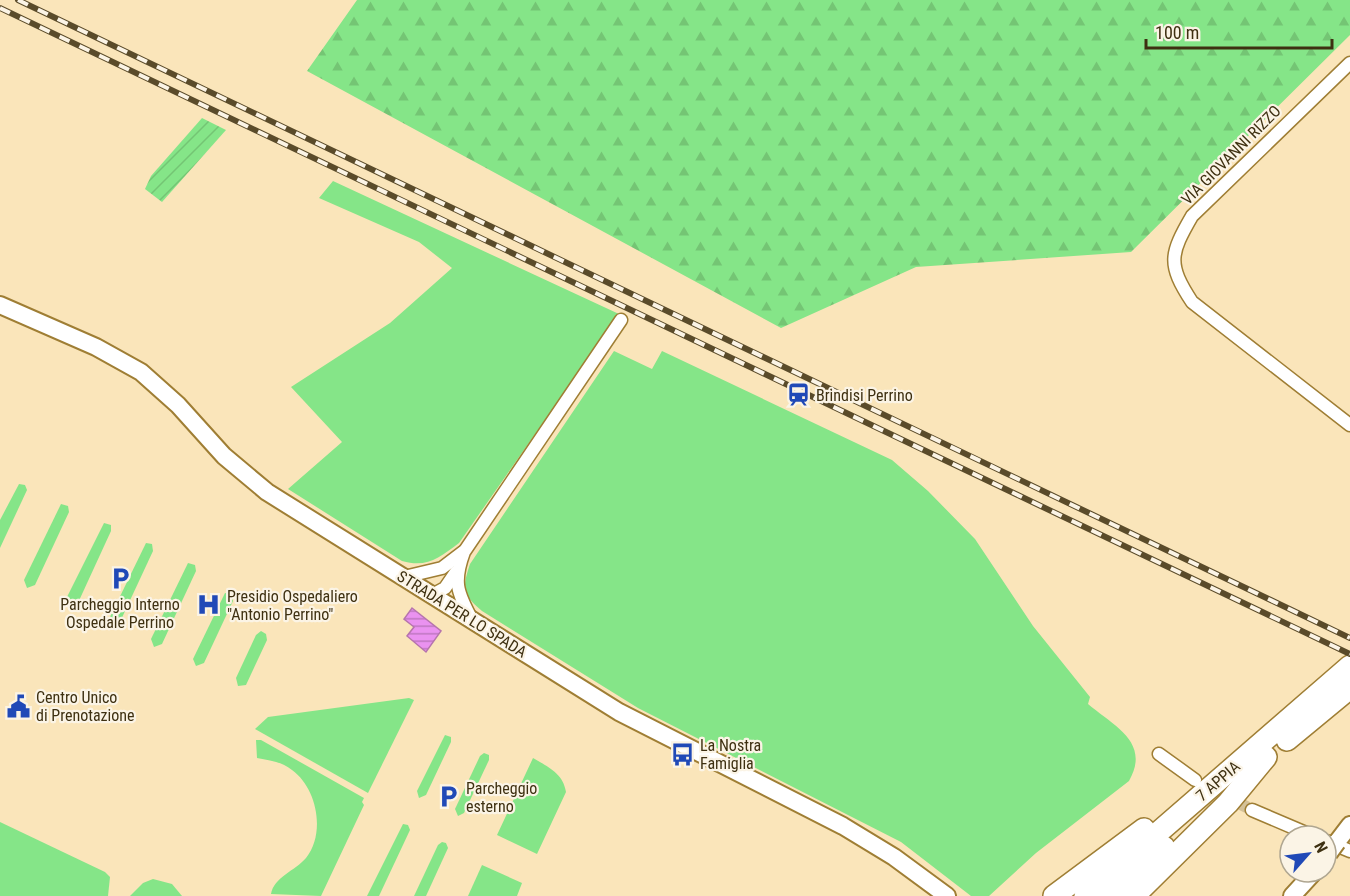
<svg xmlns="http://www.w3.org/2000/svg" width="1350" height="896" font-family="'Roboto Condensed',sans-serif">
<defs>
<pattern id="forest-firs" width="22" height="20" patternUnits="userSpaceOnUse" patternTransform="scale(1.5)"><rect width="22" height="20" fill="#85e588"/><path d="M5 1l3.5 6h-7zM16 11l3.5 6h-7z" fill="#74c574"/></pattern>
<pattern id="garden-furrows" width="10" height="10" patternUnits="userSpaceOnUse" patternTransform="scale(1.5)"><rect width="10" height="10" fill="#85e588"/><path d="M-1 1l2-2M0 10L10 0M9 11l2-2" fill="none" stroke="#74c574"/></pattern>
<pattern id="water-rules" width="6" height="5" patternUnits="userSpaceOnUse" patternTransform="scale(1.5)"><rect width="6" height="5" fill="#ea92f0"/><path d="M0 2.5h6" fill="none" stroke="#bf78c1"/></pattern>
</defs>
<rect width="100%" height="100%" fill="#fae5ba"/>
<!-- grass -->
<g fill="#85e588">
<path d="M333,181l286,133 -160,229c-20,15 -32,25 -57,18l-114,-72 54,-47 -51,-55 99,-64 62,-55 -33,-26 -100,-44z"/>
<path d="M614,351l38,18 10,-18 230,109 36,31 47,48 58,87 57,71 -2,7c26,22 63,38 41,77l-93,72 -47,43h-18l-70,-54 -263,-134 -156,-97c-20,-17 -20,-23 -12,-47z"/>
<polygon points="19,484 25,485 27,490 0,548 0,520"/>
<polygon points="61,504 68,506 69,512 35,585 27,588 24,580"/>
<polygon points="104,523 111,525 111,531 77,605 69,607 66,599"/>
<polygon points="146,543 152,544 153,551 119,624 112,627 109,619"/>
<polygon points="188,563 195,565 196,571 162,644 154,647 151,639"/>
<polygon points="225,593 231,594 233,601 204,663 196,666 193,659"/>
<polygon points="261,631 266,634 267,640 246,685 238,686 236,678 256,635"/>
<polygon points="409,698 414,700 368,793 255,729 268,717"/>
<polygon points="445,735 451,737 451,742 426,795 419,798 417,791"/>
<path d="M256,740h5l103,58 -2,4 2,3 -43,91 -50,-2c3,-17 24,-23 35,-36 20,-25 11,-70 -14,-88 -11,-9 -22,-9 -35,-12z"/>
<polygon points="484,753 489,755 489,760 464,813 458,816 455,809 480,756"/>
<path d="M533,758c15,9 30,15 33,34l-29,62 -40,-19z"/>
<polygon points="0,822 105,872 110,877 108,896 0,896"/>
<polygon points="403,824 408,825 410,830 379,896 367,896"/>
<polygon points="442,842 446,843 448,848 426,896 414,896 438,845"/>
<polygon points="482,865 522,883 517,896 468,896"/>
<polygon points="153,879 172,884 182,896 130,896 143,883"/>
</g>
<!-- forest -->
<polygon fill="url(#forest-firs)" points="357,0 1350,0 1350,35 1131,252 916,267 781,328 307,71"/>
<!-- garden -->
<polygon fill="url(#garden-furrows)" points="202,118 226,130 162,202 145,189 151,176"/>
<!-- water -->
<polygon fill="url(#water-rules)" stroke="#b675ad" stroke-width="1.5" points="412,608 441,631 426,652 407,636 414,627 404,619"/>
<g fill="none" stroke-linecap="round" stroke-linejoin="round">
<!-- minor-tunnel -->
<polyline stroke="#d4c198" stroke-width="12" stroke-dasharray="12 6" stroke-linecap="butt" points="1205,785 1252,810"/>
<defs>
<g id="minor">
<path d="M1350,63l-158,153c-22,38 -25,48 0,86l158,123"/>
<polyline points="404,577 442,568 463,552"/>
<polyline points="432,595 445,588 456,572"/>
<path d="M472,620c-15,-28 -19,-38 -8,-68l157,-232"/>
<polyline points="1159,754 1195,780"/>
<polyline points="1252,810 1313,836"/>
<polyline points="1326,841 1350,851"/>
</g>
<g id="tertiary">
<polyline points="0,305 96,347 141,372 178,405 224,456 267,492 619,712 843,826 894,857 947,896"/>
<polyline points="1337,842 1350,825"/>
<polyline points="1292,896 1314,872"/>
</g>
<g id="trunk">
<polyline points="1287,740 1350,688"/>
<polyline points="1054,896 1144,829"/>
<polyline points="1085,896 1350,666"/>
<polyline points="1108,896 1164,847"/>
<polyline points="1134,896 1228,803 1266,757"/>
</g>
</defs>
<!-- minor casing -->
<use href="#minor" stroke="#9f7e34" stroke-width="15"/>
<!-- tertiary casing -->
<use href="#tertiary" stroke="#9f7e34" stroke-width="20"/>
<!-- trunk casing -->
<use href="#trunk" stroke="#9f7e34" stroke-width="24"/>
<!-- minor -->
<use href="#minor" stroke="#fff" stroke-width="12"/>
<!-- tertiary -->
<use href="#tertiary" stroke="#fff" stroke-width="16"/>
<!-- trunk -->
<use href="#trunk" stroke="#fff" stroke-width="21"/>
<defs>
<g id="rail">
<polyline points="18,0 1350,638"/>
<polyline points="0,8 1350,654"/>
</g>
</defs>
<!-- rail casing -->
<use href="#rail" stroke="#5a4b2a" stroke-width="6"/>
<!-- rail -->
<use href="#rail" stroke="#fbf4e6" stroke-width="4" stroke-dasharray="11" stroke-linecap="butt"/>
<defs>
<polyline id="tertiary-bridge" points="1329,853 1337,842"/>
</defs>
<!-- tertiary-bridge casing -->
<use href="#tertiary-bridge" stroke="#9f7e34" stroke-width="20" stroke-linecap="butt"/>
<!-- tertiary-bridge -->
<use href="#tertiary-bridge" stroke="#fff" stroke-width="16"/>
</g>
<!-- icons -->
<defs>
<symbol id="station-bare" viewBox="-9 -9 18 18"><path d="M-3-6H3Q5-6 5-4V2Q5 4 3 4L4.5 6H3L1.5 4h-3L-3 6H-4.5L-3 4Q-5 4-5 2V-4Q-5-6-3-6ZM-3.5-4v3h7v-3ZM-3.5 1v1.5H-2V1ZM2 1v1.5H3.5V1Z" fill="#2049b7" stroke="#fbf4e6" stroke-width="2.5" paint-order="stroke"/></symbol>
<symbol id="parking-bare" viewBox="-9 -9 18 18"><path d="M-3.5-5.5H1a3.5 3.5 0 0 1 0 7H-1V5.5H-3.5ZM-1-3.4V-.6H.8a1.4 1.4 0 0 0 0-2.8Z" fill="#2049b7" stroke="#fbf4e6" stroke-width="2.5" paint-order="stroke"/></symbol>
<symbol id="hospital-bare" viewBox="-9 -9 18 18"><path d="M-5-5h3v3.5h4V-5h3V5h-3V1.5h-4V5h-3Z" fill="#2049b7" stroke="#fbf4e6" stroke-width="2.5" paint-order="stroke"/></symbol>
<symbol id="civic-bare" viewBox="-9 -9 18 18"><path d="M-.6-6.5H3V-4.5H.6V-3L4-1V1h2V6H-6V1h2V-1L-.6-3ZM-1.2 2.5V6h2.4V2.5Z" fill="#2049b7" stroke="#fbf4e6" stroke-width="2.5" paint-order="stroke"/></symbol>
<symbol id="bus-bare" viewBox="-9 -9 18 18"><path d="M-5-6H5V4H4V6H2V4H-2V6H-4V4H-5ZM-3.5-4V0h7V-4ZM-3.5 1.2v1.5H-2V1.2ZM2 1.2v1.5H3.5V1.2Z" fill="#2049b7" stroke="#fbf4e6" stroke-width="2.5" paint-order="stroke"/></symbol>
</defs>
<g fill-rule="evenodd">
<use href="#station-bare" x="782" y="378" width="33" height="33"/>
<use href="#parking-bare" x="104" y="562" width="33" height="33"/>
<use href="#hospital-bare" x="192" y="588" width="33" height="33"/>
<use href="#civic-bare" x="2" y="690" width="33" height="33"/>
<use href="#bus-bare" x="666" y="738" width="33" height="33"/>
<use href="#parking-bare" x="432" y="780" width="33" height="33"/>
</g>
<g text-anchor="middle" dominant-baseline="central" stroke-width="4.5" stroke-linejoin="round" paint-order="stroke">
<!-- street labels -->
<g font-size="16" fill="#3e3011" stroke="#fbf4e6">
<text transform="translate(1231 155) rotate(-45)">VIA GIOVANNI RIZZO</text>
<text transform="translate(462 614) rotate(32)">STRADA PER LO SPADA</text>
<text transform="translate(1218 781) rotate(-41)">7 APPIA</text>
</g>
<!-- poi labels -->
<g font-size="16" fill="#3e3011" stroke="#fbf4e6" text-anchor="start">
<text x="816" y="395">Brindisi Perrino</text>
<text x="227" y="596">Presidio Ospedaliero<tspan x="227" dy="18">"Antonio Perrino"</tspan></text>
<text x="120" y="604" text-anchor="middle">Parcheggio Interno<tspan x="120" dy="18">Ospedale Perrino</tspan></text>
<text x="36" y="697">Centro Unico<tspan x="36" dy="18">di Prenotazione</tspan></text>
<text x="700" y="745">La Nostra<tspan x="700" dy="18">Famiglia</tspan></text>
<text x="466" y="788">Parcheggio<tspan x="466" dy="18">esterno</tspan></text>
</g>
</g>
<!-- north arrow -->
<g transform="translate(1308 854) rotate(62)"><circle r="28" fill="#fbf4e6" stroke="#afa691" stroke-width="1.5"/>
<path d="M0-4.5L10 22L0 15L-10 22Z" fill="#2049b7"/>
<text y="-9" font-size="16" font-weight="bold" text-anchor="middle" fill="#3e3011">N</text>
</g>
<!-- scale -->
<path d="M1146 39v9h186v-9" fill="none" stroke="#3e3011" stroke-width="3"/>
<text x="1155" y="39" font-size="18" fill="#3e3011" stroke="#fbf4e6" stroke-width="4.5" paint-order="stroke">100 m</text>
</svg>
